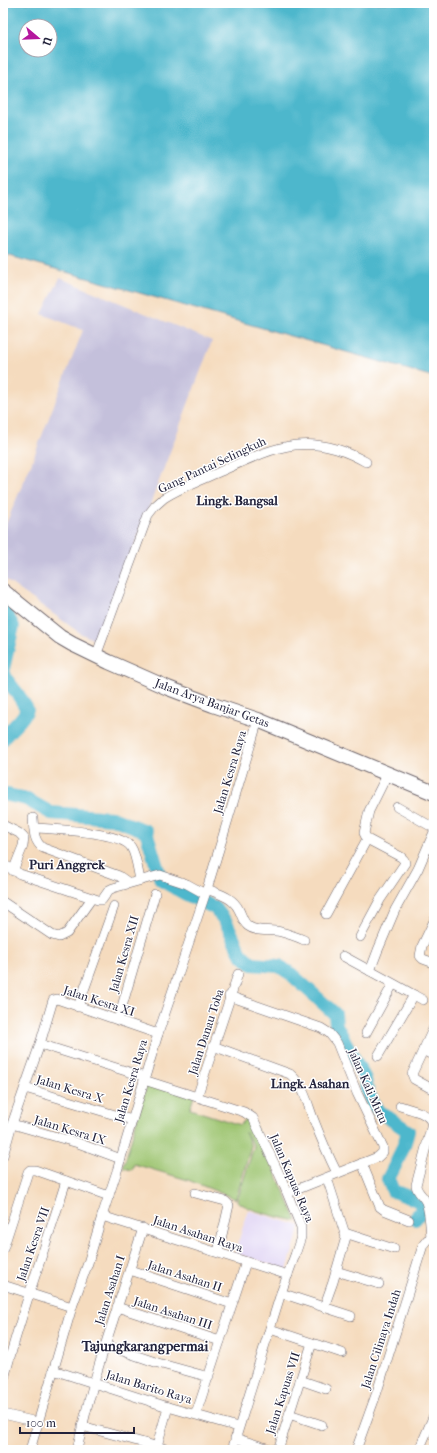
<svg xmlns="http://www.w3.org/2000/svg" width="437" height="1453" font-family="'IM FELL French Canon',serif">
<rect width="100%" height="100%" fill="#fff"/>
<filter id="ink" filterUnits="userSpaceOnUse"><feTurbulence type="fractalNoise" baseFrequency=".025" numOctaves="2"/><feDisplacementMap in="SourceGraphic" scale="8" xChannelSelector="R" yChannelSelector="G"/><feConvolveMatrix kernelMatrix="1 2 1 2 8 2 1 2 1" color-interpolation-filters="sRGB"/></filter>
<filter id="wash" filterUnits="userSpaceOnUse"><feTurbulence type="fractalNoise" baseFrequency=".012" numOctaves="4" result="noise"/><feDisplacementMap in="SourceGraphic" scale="16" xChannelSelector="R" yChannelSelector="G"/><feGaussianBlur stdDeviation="0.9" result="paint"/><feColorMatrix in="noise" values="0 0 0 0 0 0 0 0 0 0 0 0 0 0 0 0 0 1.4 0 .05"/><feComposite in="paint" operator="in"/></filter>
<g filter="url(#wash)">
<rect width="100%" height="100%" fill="#f5dbbe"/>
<!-- built -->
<polygon fill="#e0d4f4" points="248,1210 300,1226 287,1270 235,1253"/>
<!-- industrial -->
<polygon fill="#c4c0db" points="60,278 212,341 98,642 80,633 3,578 3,531 31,464 83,330 42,314"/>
<!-- green -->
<path fill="#9ec571" stroke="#607456" d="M148,1081l46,15 -4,13 3,1 47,15 10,-10 47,106c-18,-4 -46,-9 -60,-20l17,-55 -9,-14 6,14 -15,53 -48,-19 -54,-16 -2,6 -9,-2z"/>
<!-- water -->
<path fill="#4eb7cc" stroke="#386c84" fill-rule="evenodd" d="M3,3h431v374l-431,-123zM26,26h24v24h-24z"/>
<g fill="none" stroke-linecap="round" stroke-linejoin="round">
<!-- river -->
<g stroke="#4eb7cc" stroke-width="14">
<polyline points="3,609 13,626 3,669"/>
<path d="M3,670l3,9 11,14 10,16c-4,12 -17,19 -24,30"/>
<path d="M3,794l23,5 25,14 61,5 34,13 15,49 23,13 31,15 11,14 15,32 11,10 27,2 12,8 44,40 1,11 29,54 3,14 6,12 6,7 28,19c-4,18 -12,33 -20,48l5,12 24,9 5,4 -1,7 -6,8"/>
</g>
</g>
</g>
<g filter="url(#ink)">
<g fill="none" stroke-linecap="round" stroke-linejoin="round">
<defs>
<g id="minor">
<path d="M96,656l52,-141 7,-9 9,-8c17,-11 37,-18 55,-26 54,-24 90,-43 147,-10"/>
<polyline points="397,807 434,828"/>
<path d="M33,818c1,11 0,23 10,30l76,28 10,7"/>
<polyline points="3,825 19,833 24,838 23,846 13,871"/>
<path d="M34,828c19,1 86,4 97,19 5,7 7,24 9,33"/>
<polyline points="3,864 20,874 98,900 102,900 109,890 113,888 160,875 187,884 205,894"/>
<path d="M207,889c12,5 26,8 32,21 3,6 4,12 9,16 9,7 22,3 33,6 8,2 16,5 23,8"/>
<polyline points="3,902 52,935 59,937 67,933 92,898"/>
<polyline points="326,914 367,839"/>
<polyline points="434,921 422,946 420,956 423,959 434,963"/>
<polyline points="360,937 380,900 405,863 404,860 401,857 367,839 364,833 369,811 388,773"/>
<polyline points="343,956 414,995 378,1056"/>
<polyline points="370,971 378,950 395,910 418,869 434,832"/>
<polyline points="414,995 423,1000"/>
<polyline points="229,996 321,1028 329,1033 337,1043 357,1093 383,1147 383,1152 378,1157 288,1193"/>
<polyline points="78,1007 114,906"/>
<polyline points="118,1020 155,894"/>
<polyline points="434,1027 412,1074 414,1079 434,1090"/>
<polyline points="366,1033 393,984"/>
<polyline points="40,1044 53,1000 57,999 158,1034"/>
<path d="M213,1046l77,28c14,12 17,28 23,44 7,18 15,37 24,55"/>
<polyline points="423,1050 434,1056"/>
<polyline points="144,1080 244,1112 253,1118 281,1178 301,1227 301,1237 295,1255 281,1293 232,1450"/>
<polyline points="25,1088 132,1120"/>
<polyline points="197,1097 238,974"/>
<path d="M400,1106c11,4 29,6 32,18l-16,61c1,8 7,10 10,17 4,11 4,24 5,36"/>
<polyline points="12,1124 78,1143 121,1159"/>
<polyline points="3,1156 12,1124 40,1044 145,1077"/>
<polyline points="362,1163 380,1207 384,1210 409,1220"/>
<polyline points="195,1193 225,1201 229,1205 218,1252"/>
<polyline points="102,1216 288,1275"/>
<polyline points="345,1233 394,1249"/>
<polyline points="3,1249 28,1172 30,1170 35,1170 109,1196"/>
<polyline points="130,1270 232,1304"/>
<polyline points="336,1271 379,1284"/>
<polyline points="3,1285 72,1307"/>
<polyline points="281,1293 351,1316"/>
<polyline points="117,1307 220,1341"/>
<polyline points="324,1307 333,1282 346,1237 327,1178"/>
<polyline points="270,1329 342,1353"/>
<polyline points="105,1345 158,1363 209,1377"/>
<polyline points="53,1370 168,1407 238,1427"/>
<polyline points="300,1380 326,1389"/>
<path d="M3,1383c17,-68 42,-134 63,-202"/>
<polyline points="3,1414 37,1422"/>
<polyline points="196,1414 246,1262"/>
<polyline points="289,1414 322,1425"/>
<polyline points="82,1426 170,1450"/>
<polyline points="235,1438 273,1450"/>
<polyline points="157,1446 168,1407"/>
<polyline points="30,1450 72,1307 88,1263 102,1216 117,1171 158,1034 207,889 258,720"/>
<path d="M77,1450c16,-76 43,-148 66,-222"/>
<polyline points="278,1450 312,1343"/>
<polyline points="356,1450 377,1392 423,1245 427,1240 431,1238"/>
<polyline points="419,1450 434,1415"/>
</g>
<polyline id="highway" points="3,591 60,637 72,644 109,662 168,688 213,705 258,720 434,793"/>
</defs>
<!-- minor casing -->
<use href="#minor" stroke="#6c6369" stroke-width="10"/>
<!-- highway casing -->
<use href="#highway" stroke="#6c6369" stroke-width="16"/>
<!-- minor -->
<use href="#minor" stroke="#fff" stroke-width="9"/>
<!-- highway -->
<use href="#highway" stroke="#fff" stroke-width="14"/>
</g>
</g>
<g text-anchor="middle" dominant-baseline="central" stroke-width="3" stroke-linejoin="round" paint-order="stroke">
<!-- street labels -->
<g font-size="12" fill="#22223b" stroke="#fff">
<text transform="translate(212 465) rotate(-25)">Gang Pantai Selingkuh</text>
<text transform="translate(212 703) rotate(20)">Jalan Arya Banjar Getas</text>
<text transform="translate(230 772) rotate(-73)">Jalan Kesra Raya</text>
<text transform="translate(124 954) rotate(-74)">Jalan Kesra XII</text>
<text transform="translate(99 1001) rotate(18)">Jalan Kesra XI</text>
<text transform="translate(206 1032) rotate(-72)">Jalan Danau Toba</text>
<text transform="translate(131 1081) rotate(-73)">Jalan Kesra Raya</text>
<text transform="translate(368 1086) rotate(66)">Jalan Kali Mutu</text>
<text transform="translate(70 1089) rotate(17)">Jalan Kesra X</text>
<text transform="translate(70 1130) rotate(17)">Jalan Kesra IX</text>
<text transform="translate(292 1178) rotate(67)">Jalan Kapuas Raya</text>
<text transform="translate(198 1234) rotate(18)">Jalan Asahan Raya</text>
<text transform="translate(33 1244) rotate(-71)">Jalan Kesra VII</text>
<text transform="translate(185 1276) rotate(18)">Jalan Asahan II</text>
<text transform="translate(110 1290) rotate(-72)">Jalan Asahan I</text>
<text transform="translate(173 1313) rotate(18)">Jalan Asahan III</text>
<text transform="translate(381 1339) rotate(-72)">Jalan Cilinaya Indah</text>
<text transform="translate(149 1387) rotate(17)">Jalan Barito Raya</text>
<text transform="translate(283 1393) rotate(-72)">Jalan Kapuas VII</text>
</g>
<!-- neighbourhood labels -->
<g font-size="13" font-weight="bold" fill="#22223b" stroke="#fff">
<text x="237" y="500">Lingk. Bangsal</text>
<text x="67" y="864">Puri Anggrek</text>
<text x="310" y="1083">Lingk. Asahan</text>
</g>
<!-- quarter labels -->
<g font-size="14" font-weight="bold" fill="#22223b" stroke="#fff">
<text x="145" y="1346">Tajungkarangpermai</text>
</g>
</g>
<!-- margin -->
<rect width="437" height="1453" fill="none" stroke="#fff" stroke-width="16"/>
<!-- north arrow -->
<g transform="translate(38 38) rotate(109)"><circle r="19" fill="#ffffff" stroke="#a7a7b1"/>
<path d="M0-3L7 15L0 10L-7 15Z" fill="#b5179e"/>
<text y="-6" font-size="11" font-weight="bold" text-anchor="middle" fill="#22223b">U</text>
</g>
<!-- scale -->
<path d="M20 1427v6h114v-6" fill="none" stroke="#22223b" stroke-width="2"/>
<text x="26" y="1427" font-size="12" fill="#22223b" stroke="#ffffff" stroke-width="3" paint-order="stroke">100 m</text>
</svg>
